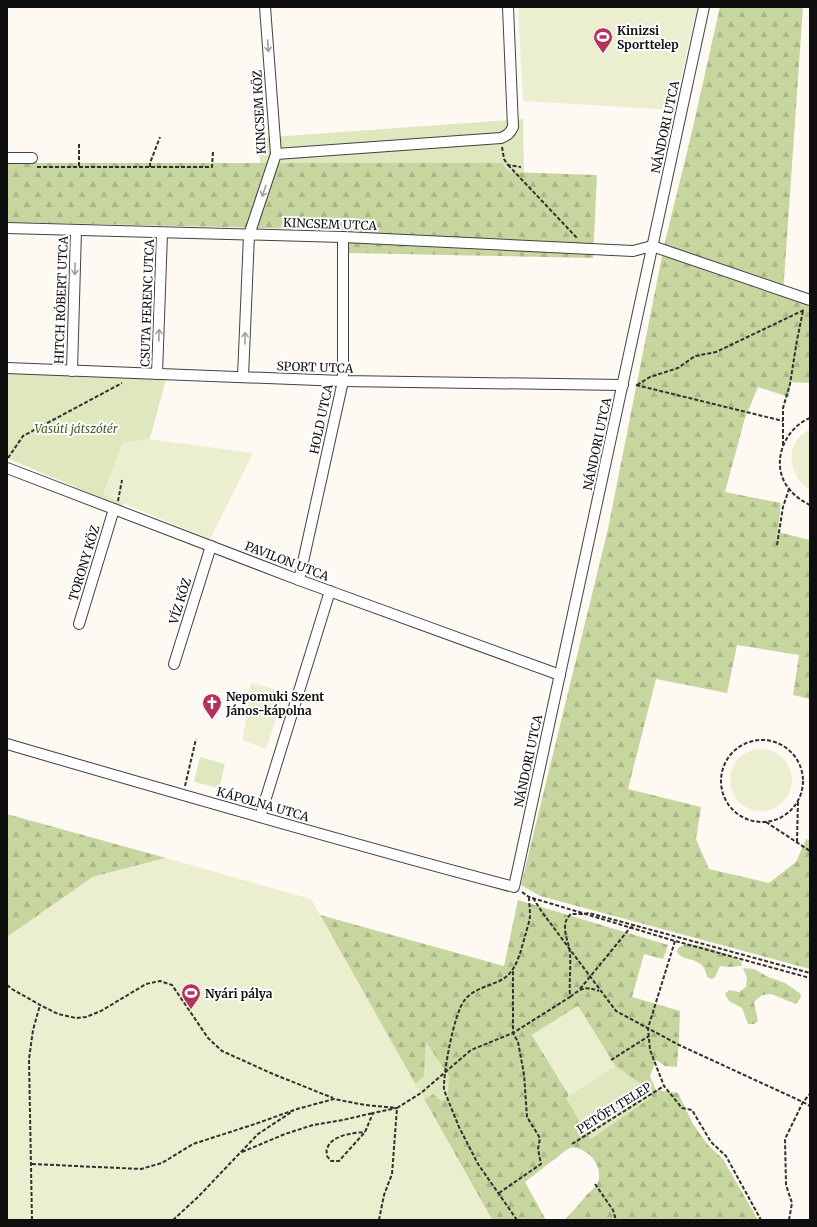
<svg xmlns="http://www.w3.org/2000/svg" width="817" height="1227" font-family="Merriweather,serif">
<defs>
<pattern id="forest-firs" width="22" height="20" patternUnits="userSpaceOnUse"><rect width="22" height="20" fill="#c7d69e"/><path d="M5 1l3.5 6h-7zM16 11l3.5 6h-7z" fill="#aab687"/></pattern>
</defs>
<rect width="100%" height="100%" fill="#fef9f3"/>
<!-- grass -->
<g fill="#dee7be">
<polygon points="523,119 524,172 509,172 502,163 260,163 259,138"/>
<polygon points="7,373 166,379 150,438 122,507 7,458"/>
<polygon points="200,757 225,764 219,788 194,782"/>
<polygon points="426,1041 449,1076 447,1099 441,1101 433,1094 424,1099 415,1084 424,1075"/>
<polygon points="615,1066 647,1088 652,1098 589,1139 565,1098"/>
</g>
<!-- forest -->
<g fill="url(#forest-firs)" fill-rule="evenodd">
<polygon points="720,7 803,7 783,294 810,303 810,383 791,382 789,397 758,387 745,418 725,492 781,503 778,532 810,540 810,699 793,695 799,655 737,645 727,693 656,679 628,789 701,807 696,839 709,869 769,883 796,862 806,839 810,840 810,969 540,896 521,885 608,529 664,246 690,140"/>
<polygon points="7,163 502,163 509,172 597,175 593,258 349,253 348,230 7,222"/>
<polygon points="7,814 166,858 93,877 7,937"/>
<path d="M518,900l150,45 -5,14 -19,-5 -12,43 48,14 -1,29 -2,27 -12,-1 -9,-6 -6,16 6,14 22,3 15,31 15,21 15,14 35,61h-194c8,-7 14,-15 21,-23 2,-3 6,-6 9,-9 10,-10 4,-28 -7,-35 -4,-3 -12,-7 -17,-5 -7,3 -12,10 -18,13l-27,21 21,38h-54l-68,-121 9,-5 8,7 6,-2 2,-23 -23,-34 -2,34 -9,8 -95,-169 184,51zM578,1006l37,60 32,22 5,9 -62,42 -24,-41 3,-3 -37,-60z"/>
<path d="M685,944c14,0 31,6 44,11 5,2 7,4 12,6l1,5 -13,1 -9,-1 -5,11 -3,2c-6,-1 -5,-4 -7,-9 0,-2 -4,-6 -6,-7 -7,-5 -17,-3 -22,-11l1,-4z"/>
<polygon points="743,968 754,969 768,977 785,983 801,994 800,999 796,1004 771,994 762,995 754,1002 758,1021 754,1024 748,1024 742,1008 729,1001 725,994 729,990 739,992 746,987 747,978"/>
</g>
<!-- pitch -->
<g fill="#ecefcf">
<polygon points="518,7 697,7 674,110 523,101"/>
<path d="M810,429v61c-23,-14 -26,-48 0,-61z"/>
<polygon points="148,439 253,453 210,539 103,495 122,443"/>
<polygon points="251,683 285,692 266,749 242,740 248,710 245,704"/>
<circle cx="761" cy="780" r="31"/>
<polygon points="166,858 311,899 492,1220 7,1220 7,937 93,877"/>
<polygon points="578,1006 615,1066 569,1095 532,1035"/>
</g>
<g fill="none" stroke-linecap="round" stroke-linejoin="round">
<defs>
<g id="street">
<path d="M276,154l225,-16c7,-3 9,-5 12,-11l-5,-120"/>
<polyline points="7,158 32,158"/>
<polyline points="7,228 343,237 633,251 652,246 810,300"/>
<polyline points="7,368 343,381 623,385"/>
<polyline points="72,371 76,230"/>
<polyline points="157,374 162,233"/>
<polyline points="243,377 249,235 276,154 265,7"/>
<polyline points="7,468 299,580 560,675"/>
<polyline points="299,580 343,381 343,237"/>
<polyline points="79,624 114,509"/>
<polyline points="174,664 211,546"/>
<path d="M7,744c168,49 337,98 507,143l190,-880"/>
<polyline points="260,817 330,591"/>
</g>
</defs>
<!-- street casing -->
<use href="#street" stroke="#424242" stroke-width="12"/>
<!-- path -->
<g stroke="#313131" stroke-width="2" stroke-dasharray="4 2" stroke-linecap="butt">
<polyline points="79,144 79,168"/>
<polyline points="502,147 504,159 508,165 521,167"/>
<polyline points="508,165 577,238"/>
<polyline points="37,167 212,167 213,152"/>
<polyline points="150,167 150,163 160,137"/>
<polyline points="636,385 783,421"/>
<polyline points="637,385 650,377 678,368 695,356 716,352 804,310"/>
<path d="M810,418c-27,11 -41,48 -20,72 6,7 12,11 20,15"/>
<polyline points="783,445 783,408 790,384 797,340 803,311"/>
<polyline points="8,458 23,436 122,383"/>
<polyline points="118,501 122,480"/>
<polyline points="777,545 783,507 789,489"/>
<circle cx="762" cy="781" r="41"/>
<polyline points="185,786 196,739"/>
<polyline points="766,822 810,851"/>
<polyline points="797,842 798,801"/>
<polyline points="522,892 529,897 675,941 810,978"/>
<polyline points="533,898 542,912 616,1011 679,1045 803,1102 810,1106"/>
<polyline points="675,941 648,1028 650,1050 664,1086 682,1108 692,1110 711,1142 726,1156 761,1220"/>
<polyline points="7,985 12,989 40,1005 58,1014 76,1018 86,1017 101,1011 146,984 160,981 172,985 208,1038 222,1051 273,1074 333,1098"/>
<polyline points="580,989 630,928 635,925"/>
<path d="M570,997c11,-9 16,-11 29,-6"/>
<polyline points="611,1060 649,1036"/>
<polyline points="572,1144 664,1086"/>
<polyline points="242,1152 285,1134 313,1125 343,1120 373,1113"/>
<path d="M32,1164l109,5 21,-6 31,-19 62,-20 42,-15 37,-10 31,6 32,3 -24,5 -8,19 -26,29h-8l-4,-5c0,-3 -1,-5 0,-7 4,-14 26,-16 38,-17"/>
<polyline points="595,1184 613,1210 616,1220"/>
<polyline points="499,1193 541,1164 538,1149 540,1138 527,1117 524,1074 518,1042 513,1033 513,970"/>
<polyline points="32,1220 29,1059 33,1030 40,1005"/>
<polyline points="173,1220 198,1197 258,1134 293,1111"/>
<path d="M379,1220l5,-25 8,-21 5,-66 24,-15 50,-43 42,-17 57,-36c-1,-15 1,-30 0,-44 -1,-9 -5,-17 -5,-25 0,-7 2,-10 6,-14h13l5,-1 221,60"/>
<path d="M517,1220l-39,-56 -19,-37 -15,-37c-1,-17 10,-76 20,-89 9,-13 27,-15 39,-22 15,-9 18,-31 23,-46 1,-5 4,-12 4,-18 0,-6 -1,-12 -1,-18"/>
<polyline points="789,1220 792,1203 786,1185 785,1139 803,1102 810,1094"/>
</g>
<!-- street -->
<use href="#street" stroke="#fff" stroke-width="10"/>
</g>
<!-- one-way arrows -->
<defs><path id="oneway-shaft" d="M-6 0H5M1.5-3L5.5 0L1.5 3" fill="none" stroke-width="1.6" stroke-linecap="round" stroke-linejoin="round"/></defs>
<g stroke="#9f9f9f">
<use href="#oneway-shaft" transform="translate(268 46) rotate(86)"/>
<use href="#oneway-shaft" transform="translate(264 191) rotate(109)"/>
<use href="#oneway-shaft" transform="translate(75 269) rotate(92)"/>
<use href="#oneway-shaft" transform="translate(159 335) rotate(-88)"/>
<use href="#oneway-shaft" transform="translate(245 338) rotate(-88)"/>
</g>
<!-- icons -->
<defs>
<symbol id="stadium-pin" viewBox="-11 -11 22 30"><path d="M0 17L-7.5 6A9.5 9.5 0 1 1 7.5 6Z" fill="#b6315b" stroke="#fff"/><path d="M0-5a6.5 5 0 1 0 0 10a6.5 5 0 1 0 0-10ZM-3.5-1.8h7v3.6h-7Z" fill="#fff"/></symbol>
<symbol id="church-pin" viewBox="-11 -11 22 30"><path d="M0 17L-7.5 6A9.5 9.5 0 1 1 7.5 6Z" fill="#b6315b" stroke="#fff"/><path d="M-1.2-6h2.4v3.5h3.3v2.4h-3.3V6h-2.4V-.1h-3.3v-2.4h3.3Z" fill="#fff"/></symbol>
</defs>
<g fill-rule="evenodd">
<use href="#stadium-pin" x="592" y="26" width="22" height="30"/>
<use href="#church-pin" x="201" y="692" width="22" height="30"/>
<use href="#stadium-pin" x="180" y="982" width="22" height="30"/>
</g>
<g text-anchor="middle" dominant-baseline="central" stroke-width="4" stroke-linejoin="round" paint-order="stroke">
<!-- poi labels -->
<g font-size="12" font-weight="bold" fill="#0f0f0f" stroke="#fff" text-anchor="start">
<text x="617" y="30">Kinizsi<tspan x="617" dy="14">Sporttelep</tspan></text>
<text x="226" y="696">Nepomuki Szent<tspan x="226" dy="14">János-kápolna</tspan></text>
<text x="205" y="993">Nyári pálya</text>
</g>
<!-- street labels -->
<g font-size="12" fill="#0f0f0f" stroke="#fff">
<text transform="translate(259 112) rotate(-93)">KINCSEM KÖZ</text>
<text transform="translate(665 127) rotate(-78)">NÁNDORI UTCA</text>
<text transform="translate(330 224) rotate(2)">KINCSEM UTCA</text>
<text transform="translate(61 300) rotate(-88)">HITCH RÓBERT UTCA</text>
<text transform="translate(147 303) rotate(-88)">CSUTA FERENC UTCA</text>
<text transform="translate(315 367) rotate(2)">SPORT UTCA</text>
<text transform="translate(321 419) rotate(-78)">HOLD UTCA</text>
<text transform="translate(597 444) rotate(-78)">NÁNDORI UTCA</text>
<text transform="translate(287 561) rotate(21)">PAVILON UTCA</text>
<text transform="translate(84 563) rotate(-73)">TORONY KÖZ</text>
<text transform="translate(180 601) rotate(-73)">VÍZ KÖZ</text>
<text transform="translate(528 761) rotate(-78)">NÁNDORI UTCA</text>
<text transform="translate(263 804) rotate(16)">KÁPOLNA UTCA</text>
<text transform="translate(614 1108) rotate(-32)">PETŐFI TELEP</text>
</g>
<!-- park labels -->
<g font-size="12" font-style="italic" fill="#426324" stroke="#fff">
<text x="76" y="428">Vasúti játszótér</text>
</g>
</g>
<!-- border -->
<rect width="817" height="1227" fill="none" stroke="#0f0f0f" stroke-width="16"/>
</svg>
